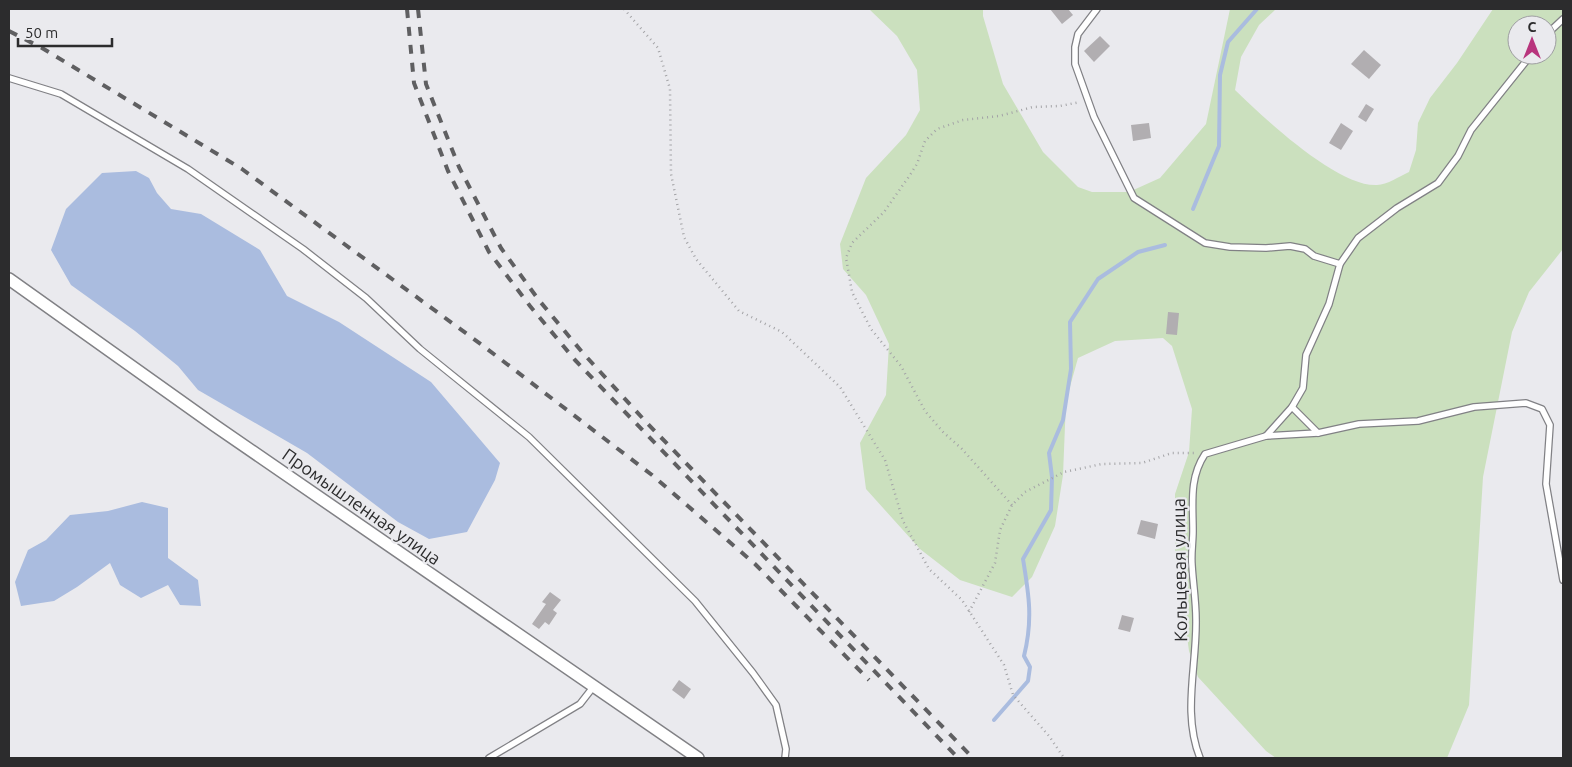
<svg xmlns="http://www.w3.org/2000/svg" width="1572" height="767" font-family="Ubuntu,sans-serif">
<rect width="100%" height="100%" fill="#eaeaee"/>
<!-- green -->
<path fill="#cbe0be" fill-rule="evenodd" d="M869,9h114v7l20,68 40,68 35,35 14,5h37l31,-14 46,-54 24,-115h46l-17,16 -18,32 -6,33c28,27 102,97 142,95 10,0 23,-9 32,-13l7,-22 2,-27 12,-25 27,-35 36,-54h70v240l-34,43 -17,40 -29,145 -14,228 -22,53h-171l-10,-7 -68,-74 -9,-26 -14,-102v-55l14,-42 3,-43 -20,-63 -9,-8 -48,3 -37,17 -12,43 -3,74 -8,51 -23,51 -20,20 -52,-17 -40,-31 -54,-60 -6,-46 26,-48 3,-51 -23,-49 -23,-26 -3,-25 26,-66 40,-43 14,-25 -3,-40 -20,-34zM1517,25h30v30h-30z"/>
<!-- water -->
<g fill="#aabcdf">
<polygon points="136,171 149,178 157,193 171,209 201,214 260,250 287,296 339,322 431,382 500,463 495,480 467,532 429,539 398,522 307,453 198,390 178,366 135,331 71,285 51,250 66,209 102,173"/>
<polygon points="142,502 168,508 168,558 198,580 201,606 180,605 168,585 141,598 120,585 110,563 77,587 54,601 21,606 15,582 28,550 46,540 70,515 108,511"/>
</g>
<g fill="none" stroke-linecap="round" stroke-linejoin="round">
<!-- stream -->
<g stroke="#aabcdf" stroke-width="4">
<polyline points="1193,209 1219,146 1220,75 1228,42 1257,9"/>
<path d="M994,720l34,-39 2,-14 -6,-11c9,-36 5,-61 -1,-97l28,-49 1,-33 -3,-24 14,-33 8,-51 -1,-47 28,-43 40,-27 27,-7"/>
</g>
</g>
<!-- building -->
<g fill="#b1aeb1">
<polygon points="1050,9 1068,9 1073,15 1062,24"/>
<polygon points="1100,36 1110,46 1094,62 1084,51"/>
<polygon points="1364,50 1381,65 1369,79 1351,64"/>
<polygon points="1366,104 1374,109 1366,122 1358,117"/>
<polygon points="1149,123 1151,138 1133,141 1131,125"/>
<polygon points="1341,123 1353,131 1341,150 1329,143"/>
<polygon points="1168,312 1179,313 1177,335 1166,334"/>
<polygon points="1141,520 1158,524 1155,539 1137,534"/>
<polygon points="550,592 561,600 553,610 557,613 549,625 545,622 539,629 532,624 546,604 542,602"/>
<polygon points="1122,615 1134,618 1130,632 1118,629"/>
<polygon points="679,680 691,689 684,699 672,690"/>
</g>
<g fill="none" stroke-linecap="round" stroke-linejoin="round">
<defs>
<g id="lane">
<polyline points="1097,9 1078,34 1075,47 1075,64 1094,117 1134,198 1205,243 1230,247 1266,248 1290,246 1305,249 1314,256 1340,264"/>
<polyline points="1547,34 1563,19"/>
<polyline points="9,78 61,94 188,169 303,249 366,298 420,349 529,437 695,601 753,673 776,705 786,749 785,758"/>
<polyline points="1292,407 1318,433"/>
<polyline points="1266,436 1318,433 1359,424 1418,421 1474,407 1526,403 1542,409 1550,425 1546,484 1563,580"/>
<polyline points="489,758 580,704 594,686"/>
<path d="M1200,758c-18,-45 -3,-92 -4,-139 0,-18 -3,-36 -4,-54 -1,-11 1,-23 1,-34 0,-28 -4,-53 12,-77l61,-18 26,-29 11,-19 3,-33 23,-51 11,-40 18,-26 39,-30 41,-25 20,-27 13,-26 60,-75"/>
</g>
<polyline id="street" points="9,279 214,425 698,758"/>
</defs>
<!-- lane casing -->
<use href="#lane" stroke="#818185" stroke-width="8"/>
<!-- street casing -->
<use href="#street" stroke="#818185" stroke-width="14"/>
<!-- path -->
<g stroke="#a4a4a7" stroke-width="2.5" stroke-dasharray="1 4" stroke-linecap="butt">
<polyline points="624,9 658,48 670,89 671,174 684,237 696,259 739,311 782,332 840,387 885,460 903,521 929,569 962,600 1004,665 1013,695 1049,736 1064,758"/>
<polyline points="1012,505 962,449 943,432 925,411 901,366 871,329 852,292 846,258 852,243 884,212 910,175 917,164 925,141 937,129 963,120 999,116 1033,107 1060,106 1080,102"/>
<polyline points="969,612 995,563 1000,530 1012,505 1025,492 1064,472 1102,464 1142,463 1172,453 1197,453"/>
</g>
<!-- lane -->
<use href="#lane" stroke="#fff" stroke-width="5.5"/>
<!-- street -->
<use href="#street" stroke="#fff" stroke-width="11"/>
<!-- rail -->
<g stroke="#5f5f61" stroke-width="4" stroke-dasharray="9 9" stroke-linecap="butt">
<polyline points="407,9 414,83 448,171 489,252 530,306 575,360 958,758"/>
<polyline points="418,9 426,84 459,167 501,248 538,299 582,352 647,423 973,758"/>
<polyline points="9,31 42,48 242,169 482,345 652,475 755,564 869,680"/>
</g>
</g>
<g text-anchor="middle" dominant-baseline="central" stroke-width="4.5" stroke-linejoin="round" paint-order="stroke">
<!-- street labels -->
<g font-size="18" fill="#2c2c2d" stroke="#eaeaee">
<text transform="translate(362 506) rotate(35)">Промышленная улица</text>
<text transform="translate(1179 570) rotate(-91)">Кольцевая улица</text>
</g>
</g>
<!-- border -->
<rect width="1572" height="767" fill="none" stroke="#2c2c2d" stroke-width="20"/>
<!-- north arrow -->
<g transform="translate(1532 40)"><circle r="24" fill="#eaeaee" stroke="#9e9ea1"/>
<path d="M0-4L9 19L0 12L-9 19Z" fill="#b8357d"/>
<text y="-8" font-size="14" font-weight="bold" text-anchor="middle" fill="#2c2c2d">С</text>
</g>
<!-- scale -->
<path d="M18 38v8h94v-8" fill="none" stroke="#2c2c2d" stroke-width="2.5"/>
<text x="25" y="38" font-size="15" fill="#2c2c2d" stroke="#eaeaee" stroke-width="4" paint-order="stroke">50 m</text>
</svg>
